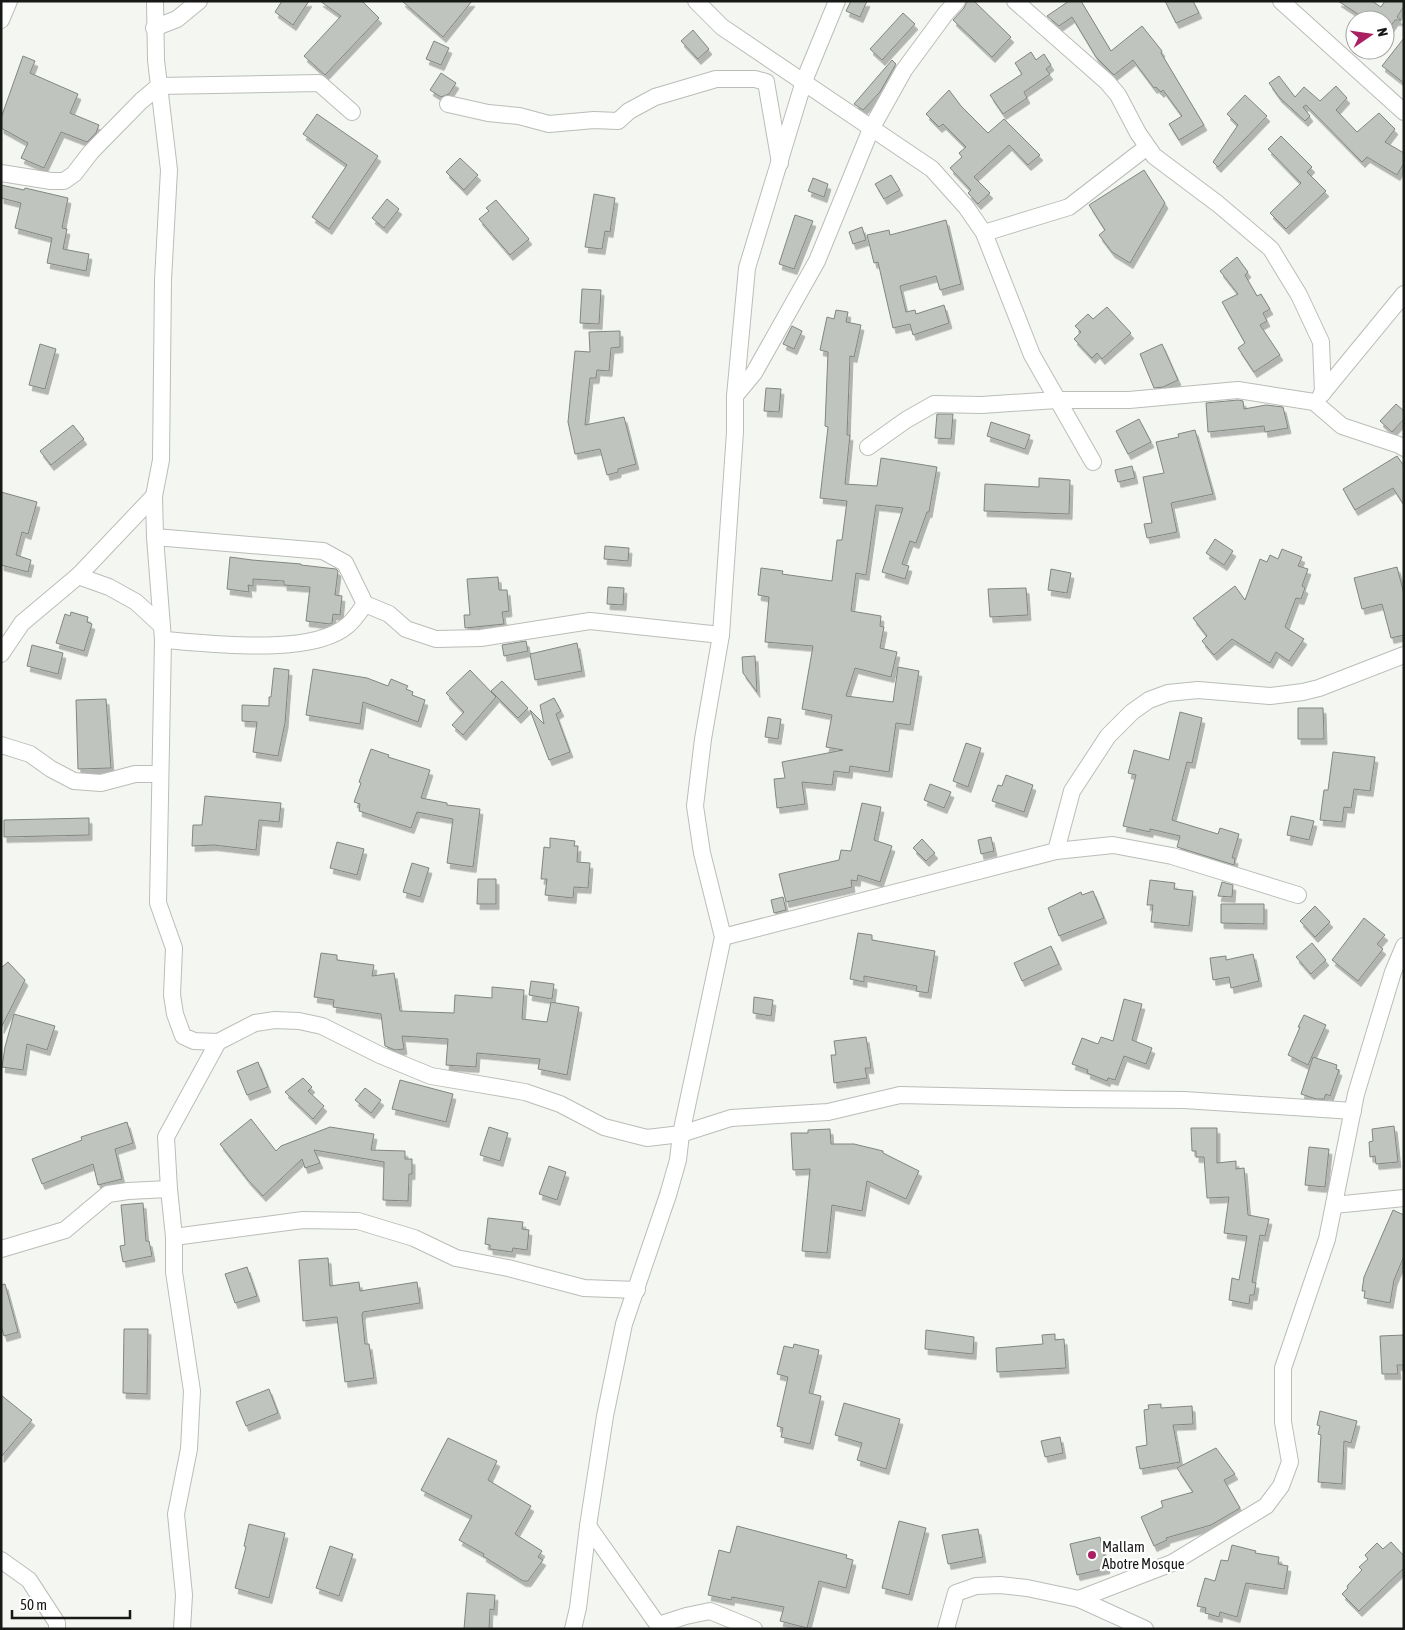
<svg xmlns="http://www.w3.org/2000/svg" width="1405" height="1630" font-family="'Asap Condensed',sans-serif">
<defs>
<filter id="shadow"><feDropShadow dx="3" dy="5.5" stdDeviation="0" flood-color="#0004"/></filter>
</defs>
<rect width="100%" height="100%" fill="#f3f6f1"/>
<!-- building -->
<g fill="#c0c4be" stroke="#828681" filter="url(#shadow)">
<polygon points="282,1 309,1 293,25 275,12"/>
<polygon points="320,1 362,1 379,18 325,75 304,56 341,16"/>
<polygon points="402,1 472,1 443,37"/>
<polygon points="851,1 867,1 860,17 846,11"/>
<polygon points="967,1 974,1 1011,37 992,57 953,20 964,8"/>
<polygon points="1069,1 1081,1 1111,51 1142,26 1162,51 1161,53 1204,125 1179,140 1169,124 1182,116 1163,90 1161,92 1156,87 1154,88 1133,60 1114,75 1096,57 1072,17 1059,26 1047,16"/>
<polygon points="1165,1 1193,1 1199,13 1176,23"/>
<polygon points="1338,1 1372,1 1381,7 1385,1 1404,1 1404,6 1397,17 1401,20 1395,20 1385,35 1385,20 1367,20"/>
<polygon points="903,13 915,24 882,60 870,49"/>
<polygon points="693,30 709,49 698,59 681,41"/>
<polygon points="1404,38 1404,83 1382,66"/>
<polygon points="434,41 449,48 441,65 426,59"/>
<polygon points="1031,52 1036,60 1044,54 1051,65 1046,69 1050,74 1024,92 1027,98 1003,114 990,95 1022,74 1015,63"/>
<polygon points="23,56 35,61 30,73 78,94 70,113 99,125 96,133 87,142 61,132 44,168 21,158 28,143 1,128 1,118"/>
<polygon points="892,60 896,64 880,92 863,110 854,104"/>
<polygon points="441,73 456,83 449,94 441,97 430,90"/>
<polygon points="1279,76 1295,97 1304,87 1320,101 1336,86 1347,98 1336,110 1357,132 1379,113 1395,129 1385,142 1404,153 1404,163 1397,175 1367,157 1362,162 1306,105 1303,107 1310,116 1305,121 1279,97 1269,83"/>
<polygon points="949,90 961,106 988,133 1004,119 1040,155 1028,165 1009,145 974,177 990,193 978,204 968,193 971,190 950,168 962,157 959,153 966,147 943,124 939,127 926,114"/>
<polygon points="1245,95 1267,116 1218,167 1213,162 1238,125 1227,114"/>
<polygon points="317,114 378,156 329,229 312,217 347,165 303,134"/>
<polygon points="1281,136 1312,167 1307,172 1326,191 1286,229 1270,213 1301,183 1268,149"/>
<polygon points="460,158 478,175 464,190 446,172"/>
<polygon points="1144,170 1165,203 1130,263 1112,252 1099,235 1105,230 1089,205"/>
<polygon points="891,175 900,190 884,199 875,184"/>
<polygon points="813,178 828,184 824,197 808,191"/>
<polygon points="1,185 24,190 25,188 68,198 62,228 67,229 63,249 89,254 86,271 47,263 52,238 15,228 21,203 1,198"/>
<polygon points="594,194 615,198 610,232 605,231 602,249 585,247"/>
<polygon points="387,199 399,209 384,228 372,218"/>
<polygon points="496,200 529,239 510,255 479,219 489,211 486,208"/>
<polygon points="795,215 813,221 794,269 779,264"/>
<polygon points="946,220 961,284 940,290 936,276 900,286 906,312 915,310 916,314 944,305 949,323 913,335 910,324 893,328 878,262 874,263 867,235 889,230 890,235"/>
<polygon points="862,227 866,240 853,244 849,232"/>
<polygon points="1237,257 1248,272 1245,275 1257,296 1261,294 1270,309 1263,313 1267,321 1260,325 1280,355 1254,372 1238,348 1245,343 1222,302 1238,294 1220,271"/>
<polygon points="582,289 601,290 599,324 580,323"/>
<polygon points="1107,307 1131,333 1102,359 1097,353 1092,358 1074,339 1081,332 1075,326 1088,314 1093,319"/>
<polygon points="836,310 848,312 846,322 861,325 854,357 850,356 847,435 850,435 845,484 877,486 881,458 937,467 929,512 927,512 916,543 910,541 902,564 909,566 905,579 882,572 903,508 876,505 866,575 856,573 851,611 881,616 880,626 884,627 880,648 897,652 891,677 855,668 846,696 893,702 898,667 919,671 910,725 896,723 889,772 850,766 849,773 834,771 832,785 802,782 805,804 777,808 774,779 785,778 782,762 843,750 826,747 832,715 802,709 813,646 765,642 769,597 758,595 761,568 783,571 782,574 832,581 837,540 842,540 847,501 820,498 828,427 825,426 828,352 820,350 827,317 834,319"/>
<polygon points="792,326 802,331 794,349 783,344"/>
<polygon points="620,331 620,347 611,348 609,371 597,370 596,378 590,378 585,425 624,417 636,464 618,469 618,472 607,475 600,449 575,454 568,422 575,351 590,352 589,332"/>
<polygon points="40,344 56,349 45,389 29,385"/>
<polygon points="1162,344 1178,380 1163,387 1154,388 1140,354"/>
<polygon points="766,388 781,389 779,412 764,411"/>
<polygon points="1238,400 1243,401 1244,409 1266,405 1283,407 1288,428 1265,432 1264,426 1208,432 1206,403"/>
<polygon points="1396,404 1404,411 1404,419 1392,432 1380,421"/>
<polygon points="937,414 953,414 951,439 935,438"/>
<polygon points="1139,419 1151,442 1128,454 1116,431"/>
<polygon points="991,422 1030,435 1025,449 987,436"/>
<polygon points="73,425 84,439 51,465 40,451"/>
<polygon points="1195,430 1213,494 1171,503 1177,532 1147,538 1144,524 1152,523 1143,477 1164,473 1156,442 1179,437 1178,434"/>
<polygon points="1397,456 1404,466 1404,505 1393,488 1355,510 1343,489"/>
<polygon points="1132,466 1135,478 1118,482 1115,470"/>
<polygon points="1039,478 1070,480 1069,514 984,511 985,484 1039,487"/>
<polygon points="1,492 37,502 28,534 22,532 16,555 31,560 28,572 1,565"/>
<polygon points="1215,539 1233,551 1224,565 1206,553"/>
<polygon points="605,546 629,548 628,561 604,559"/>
<polygon points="1282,549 1302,557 1298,566 1308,569 1302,586 1305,588 1301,599 1296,598 1285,627 1304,639 1289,661 1276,652 1270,663 1232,639 1214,655 1202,641 1207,636 1193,618 1235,586 1245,600 1260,559 1267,562 1270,555 1278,559"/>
<polygon points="230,557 252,560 301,564 301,565 336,569 338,571 335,595 342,596 340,615 333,614 332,623 330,624 306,621 310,587 284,585 284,581 253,579 253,586 248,585 249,592 227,589"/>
<polygon points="1397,567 1404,594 1404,635 1391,638 1382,604 1362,609 1354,578"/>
<polygon points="1051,569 1071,573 1067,593 1048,590"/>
<polygon points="498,577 499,590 507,590 509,611 502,612 504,624 465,628 464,615 470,615 467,579"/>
<polygon points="608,587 624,588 623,605 607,604"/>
<polygon points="1026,588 1028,615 990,617 988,589"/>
<polygon points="71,612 88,617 87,622 92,624 84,651 56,643 65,614 70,616"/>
<polygon points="526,641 528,651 504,656 502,645"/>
<polygon points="577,643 582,671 535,680 530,654"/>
<polygon points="32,645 63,653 58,674 27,666"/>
<polygon points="755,656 757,692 743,673 742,657"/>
<polygon points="274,668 289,670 285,723 278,756 253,752 257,722 242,721 242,705 269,706 269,697 271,697"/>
<polygon points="313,669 367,678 388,686 391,679 408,686 406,689 413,692 412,695 425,700 418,722 363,702 360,724 306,715"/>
<polygon points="470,670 496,697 463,735 452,725 464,712 446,693"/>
<polygon points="502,681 528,708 518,718 491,691"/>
<polygon points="554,698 561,711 556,714 570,752 549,760 530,710 544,724 540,705"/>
<polygon points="106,699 111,768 78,769 76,700"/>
<polygon points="1298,708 1323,708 1324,739 1298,739"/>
<polygon points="1180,712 1202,718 1192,763 1187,762 1172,820 1218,834 1220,828 1239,834 1232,858 1235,858 1234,865 1177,847 1180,836 1150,829 1150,832 1123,826 1136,775 1128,773 1134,750 1169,760"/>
<polygon points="768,717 781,719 778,739 765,737"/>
<polygon points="966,743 981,748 968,787 953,781"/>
<polygon points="371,749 389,755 388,757 430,770 421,798 447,803 447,805 480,809 473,867 447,863 453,819 417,812 411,828 359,811 360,804 354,802 361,783 359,782"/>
<polygon points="1333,752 1375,757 1370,791 1354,789 1351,808 1344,807 1342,822 1320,820 1324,790 1328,790"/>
<polygon points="1006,775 1033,785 1024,812 992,801 998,785 1002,786"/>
<polygon points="930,784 951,792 944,808 924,800"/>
<polygon points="205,796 281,803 279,822 259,820 256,850 214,845 192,846 193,825 202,825"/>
<polygon points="862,803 881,807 874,840 892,846 880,882 858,875 857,881 851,880 852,887 786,902 779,874 839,860 841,850 851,851"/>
<polygon points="1291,816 1314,821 1309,840 1287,835"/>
<polygon points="89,818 89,835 4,837 4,820"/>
<polygon points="991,837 994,851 981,854 978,840"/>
<polygon points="550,838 575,841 574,846 578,846 577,862 590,863 588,888 574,887 573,898 545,895 547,879 541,879 544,847 550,848"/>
<polygon points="922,839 935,853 926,861 913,848"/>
<polygon points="337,842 364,849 357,875 330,868"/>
<polygon points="412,863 429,868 420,897 403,892"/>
<polygon points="478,879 496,879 496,904 477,904"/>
<polygon points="1150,880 1175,883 1174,889 1193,891 1189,926 1151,922 1153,905 1147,905"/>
<polygon points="1222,882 1233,885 1232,897 1218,896"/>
<polygon points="1093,891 1104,918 1059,936 1048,908 1081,892 1082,895"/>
<polygon points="783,897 786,910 774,913 771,900"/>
<polygon points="1221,904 1264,904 1264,924 1221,923"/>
<polygon points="1315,906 1330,922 1315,937 1300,921"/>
<polygon points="1364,918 1385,935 1377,944 1383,949 1358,981 1332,960"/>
<polygon points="858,933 872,935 872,940 935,951 928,993 916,991 917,986 864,976 864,982 850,979"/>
<polygon points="1312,943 1326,960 1311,974 1296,957"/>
<polygon points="1051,946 1059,964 1022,981 1014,963"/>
<polygon points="321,953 337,955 337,960 374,965 372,976 394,973 400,1011 454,1013 455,995 492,998 492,987 524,990 522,1019 547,1022 551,1002 579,1007 567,1075 538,1069 540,1059 477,1053 476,1067 446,1065 448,1039 402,1036 404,1049 395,1050 385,1046 381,1014 333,1007 334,1000 314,997"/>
<polygon points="1253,954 1259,981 1231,988 1229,977 1213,980 1210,958 1226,956 1226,960"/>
<polygon points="8,962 25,980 1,1028 1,968"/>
<polygon points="531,981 554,984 552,999 529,995"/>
<polygon points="754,997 773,1000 771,1016 753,1013"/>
<polygon points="1124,999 1142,1004 1132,1040 1152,1048 1146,1064 1124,1056 1115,1080 1108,1078 1107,1081 1087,1073 1088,1070 1072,1064 1082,1038 1098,1044 1101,1037 1113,1041"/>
<polygon points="14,1014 55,1026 47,1050 27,1044 23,1070 2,1067 5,1047"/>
<polygon points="1304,1015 1326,1025 1308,1065 1288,1055 1300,1027 1298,1027"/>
<polygon points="866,1037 871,1068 865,1068 867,1078 834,1083 831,1055 836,1055 834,1041"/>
<polygon points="1313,1057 1337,1065 1336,1069 1339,1070 1330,1096 1326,1094 1324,1099 1316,1099 1301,1094"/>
<polygon points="258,1062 268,1087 247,1095 237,1071"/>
<polygon points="303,1078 312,1087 308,1091 324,1106 313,1119 285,1092"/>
<polygon points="400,1080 453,1094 446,1122 392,1109"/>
<polygon points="365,1088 381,1100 371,1113 355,1100"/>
<polygon points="251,1119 276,1151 281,1146 330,1127 374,1134 371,1150 405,1151 405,1159 412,1159 412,1174 409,1174 408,1201 383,1200 384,1162 314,1150 320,1163 305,1168 302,1159 263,1196 248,1180 220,1144"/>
<polygon points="127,1122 133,1143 115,1149 122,1179 98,1185 93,1164 42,1184 32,1159 82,1140 81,1137"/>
<polygon points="1394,1126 1398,1162 1376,1164 1375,1156 1370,1157 1369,1142 1373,1141 1372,1129"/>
<polygon points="489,1127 508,1133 500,1161 480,1155"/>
<polygon points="1191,1128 1217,1128 1217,1163 1236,1161 1236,1169 1244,1168 1248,1215 1269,1219 1265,1236 1260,1235 1252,1282 1256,1283 1254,1295 1250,1295 1249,1304 1229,1300 1232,1278 1239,1280 1247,1236 1224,1233 1229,1197 1207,1198 1204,1157 1196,1157 1196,1151 1192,1151"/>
<polygon points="830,1129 831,1144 854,1144 883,1151 883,1153 919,1171 906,1199 867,1181 862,1211 832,1205 827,1253 802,1251 810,1169 793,1170 791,1133 808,1133 808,1130"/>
<polygon points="1309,1147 1329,1149 1325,1187 1305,1185"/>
<polygon points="549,1166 566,1172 557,1200 539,1194"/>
<polygon points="143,1203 146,1241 149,1241 152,1256 123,1262 120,1246 125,1245 121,1205"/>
<polygon points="1393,1210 1404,1215 1404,1256 1394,1280 1390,1303 1364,1298 1365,1291 1362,1291 1364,1277"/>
<polygon points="488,1218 523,1222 522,1229 529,1230 527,1250 513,1248 512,1252 490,1249 490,1245 485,1244"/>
<polygon points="328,1258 330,1286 359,1282 360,1291 417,1282 420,1303 363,1312 362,1315 365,1344 369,1344 374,1378 345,1382 337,1317 303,1321 299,1260"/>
<polygon points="247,1267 257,1296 235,1303 225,1274"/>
<polygon points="5,1284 18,1332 4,1336 1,1326 1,1285"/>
<polygon points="124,1329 148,1329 147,1394 123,1393"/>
<polygon points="926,1330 974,1337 973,1354 925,1349"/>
<polygon points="1055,1334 1055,1340 1064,1339 1066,1368 997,1372 996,1348 1043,1344 1042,1335"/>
<polygon points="1404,1335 1404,1365 1397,1365 1398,1374 1382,1374 1380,1336"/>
<polygon points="794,1344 819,1350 809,1393 821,1396 810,1444 781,1437 783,1428 777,1426 788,1377 777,1374 784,1346 793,1348"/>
<polygon points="269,1389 278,1413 246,1426 236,1402"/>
<polygon points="1,1395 32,1420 1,1457"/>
<polygon points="844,1403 900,1419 886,1469 857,1460 862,1443 835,1435"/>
<polygon points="1161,1404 1161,1408 1192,1406 1193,1424 1173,1425 1180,1462 1140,1469 1136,1447 1147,1445 1144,1410 1149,1409 1148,1405"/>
<polygon points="1320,1411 1357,1421 1351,1443 1344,1441 1342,1484 1318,1482 1321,1435 1318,1434 1320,1426 1317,1425"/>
<polygon points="1060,1437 1063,1453 1045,1457 1041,1441"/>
<polygon points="448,1438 497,1461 488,1480 531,1506 515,1534 542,1551 538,1557 543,1560 528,1581 523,1581 483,1556 484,1554 459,1540 472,1516 421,1490"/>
<polygon points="1216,1448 1235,1474 1224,1480 1240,1508 1211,1525 1166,1538 1167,1540 1154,1546 1141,1517 1163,1507 1161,1501 1193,1492 1177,1468"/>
<polygon points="899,1521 926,1528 909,1595 882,1588"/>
<polygon points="249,1524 285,1533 269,1598 235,1588 246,1547 244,1546"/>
<polygon points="737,1526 847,1555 846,1558 853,1560 846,1588 819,1581 807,1628 780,1621 784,1607 732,1597 731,1600 708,1595 719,1550 730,1553"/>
<polygon points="978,1529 983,1557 948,1564 942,1535"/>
<polygon points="1100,1537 1107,1568 1077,1575 1070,1544"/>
<polygon points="1391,1542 1404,1556 1404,1568 1359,1611 1342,1594 1348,1588 1347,1586 1362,1570 1359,1567 1368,1559 1365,1555 1377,1543 1383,1549"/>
<polygon points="1232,1545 1256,1551 1255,1553 1279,1557 1278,1564 1288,1566 1284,1589 1246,1583 1237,1617 1220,1612 1219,1617 1205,1613 1206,1608 1197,1606 1205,1578 1215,1581 1221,1560 1228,1561"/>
<polygon points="330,1546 353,1554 339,1596 316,1588"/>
<polygon points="467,1593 495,1595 494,1610 490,1609 489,1629 464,1629"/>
</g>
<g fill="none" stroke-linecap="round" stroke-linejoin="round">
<defs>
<g id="street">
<polyline points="155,1 156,60 169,170 163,280 161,460 154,496 155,537 163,640 158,903 174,948 172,995 175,1014 183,1036 194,1041 218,1042"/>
<polyline points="696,1 722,27 932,169 966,207 984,233 1032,355 1093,462"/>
<polyline points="1015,1 1107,82 1118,95 1138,133 1154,156 1218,204 1271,249 1299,295 1321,342 1323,393"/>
<polyline points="1281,1 1404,112"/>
<polyline points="1,20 9,1"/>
<polyline points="154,28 177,19 199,1"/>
<polyline points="448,104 488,113 519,116 549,124 594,120 618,121 629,111 655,97 716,79 755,79 766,82 780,163"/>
<polyline points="1,173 51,181 64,181 74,174 91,152 141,101 159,86 319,83 352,112"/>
<polyline points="984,233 1069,207 1147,147"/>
<polyline points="1321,395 1404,294"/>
<polyline points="735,396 747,268 804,81 837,1"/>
<polyline points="868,447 906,420 934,404 982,405 1057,400 1129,400 1238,390 1314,402 1342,426 1399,445 1404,448"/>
<polyline points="155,537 323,551 345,563 365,604 389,614 406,629 436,639 481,638 590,621 721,635"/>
<polyline points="78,576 109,587 136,602 162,626"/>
<path d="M163,640c46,3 149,17 185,-15 7,-6 12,-14 17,-21"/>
<polyline points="1,654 22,623 78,576 154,496"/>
<polyline points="1,745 30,754 51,769 74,781 101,783 135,774 159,774"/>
<polyline points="1056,851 1113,845 1172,856 1298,895"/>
<polyline points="723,937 1056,851 1072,791 1108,736 1132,712 1149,700 1168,693 1198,690 1270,696 1303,692 1319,688 1404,655"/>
<polyline points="169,1189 166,1137 218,1042 255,1023 275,1020 299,1021 322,1026 380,1055 431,1076 525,1092 560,1104 604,1127 647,1138 681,1134 731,1118 828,1112 900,1095 1067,1099 1184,1100 1353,1111"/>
<polyline points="1334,1205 1404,1198"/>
<polyline points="174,1237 303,1220 358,1221 414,1238 456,1258 508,1268 584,1288 637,1290"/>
<polyline points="1,1249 65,1230 108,1194 128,1191 169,1189 174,1237 174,1272 192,1391 189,1449 176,1514 184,1595 182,1629"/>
<polyline points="588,1526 658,1625 686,1616 710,1611 754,1629"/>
<polyline points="1,1560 29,1580 57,1623 57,1629"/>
<polyline points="1079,1599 1172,1563 1266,1506 1281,1486 1290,1462 1283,1422 1283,1368 1327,1239 1356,1094 1393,972 1404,946"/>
<polyline points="573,1629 578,1608 588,1526 605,1416 624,1324 668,1195 678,1160 681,1134 723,937 702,853 695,806 703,739 721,635 735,432 735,396 754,373 817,261 871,129 904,70 946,13 957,1"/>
<polyline points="946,1629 956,1593 976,1586 1000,1585 1027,1588 1079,1599 1145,1629"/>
</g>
</defs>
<!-- street casing -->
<use href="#street" stroke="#babdb8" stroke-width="18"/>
<!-- street -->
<use href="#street" stroke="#fff" stroke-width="16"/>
</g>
<!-- markers -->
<circle fill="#aa2062" stroke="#fff" stroke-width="2" cx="1092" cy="1555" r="5"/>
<g text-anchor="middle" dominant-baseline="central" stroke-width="4.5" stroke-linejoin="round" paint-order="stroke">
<!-- poi labels -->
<g font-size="15" fill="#171917" stroke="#fff" text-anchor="start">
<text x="1102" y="1546">Mallam<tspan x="1102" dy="17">Abotre Mosque</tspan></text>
</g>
</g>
<!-- border -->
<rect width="1405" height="1630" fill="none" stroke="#171917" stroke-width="5"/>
<!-- north arrow -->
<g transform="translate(1370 35) rotate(77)"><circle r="24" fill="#ffffff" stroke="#a2a3a2"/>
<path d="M0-4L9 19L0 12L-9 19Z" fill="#aa2062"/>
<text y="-8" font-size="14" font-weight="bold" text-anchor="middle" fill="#171917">N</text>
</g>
<!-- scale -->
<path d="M12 1610v8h118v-8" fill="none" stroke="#171917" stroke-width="2.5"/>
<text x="20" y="1610" font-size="15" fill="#171917" stroke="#ffffff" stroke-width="4" paint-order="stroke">50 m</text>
</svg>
